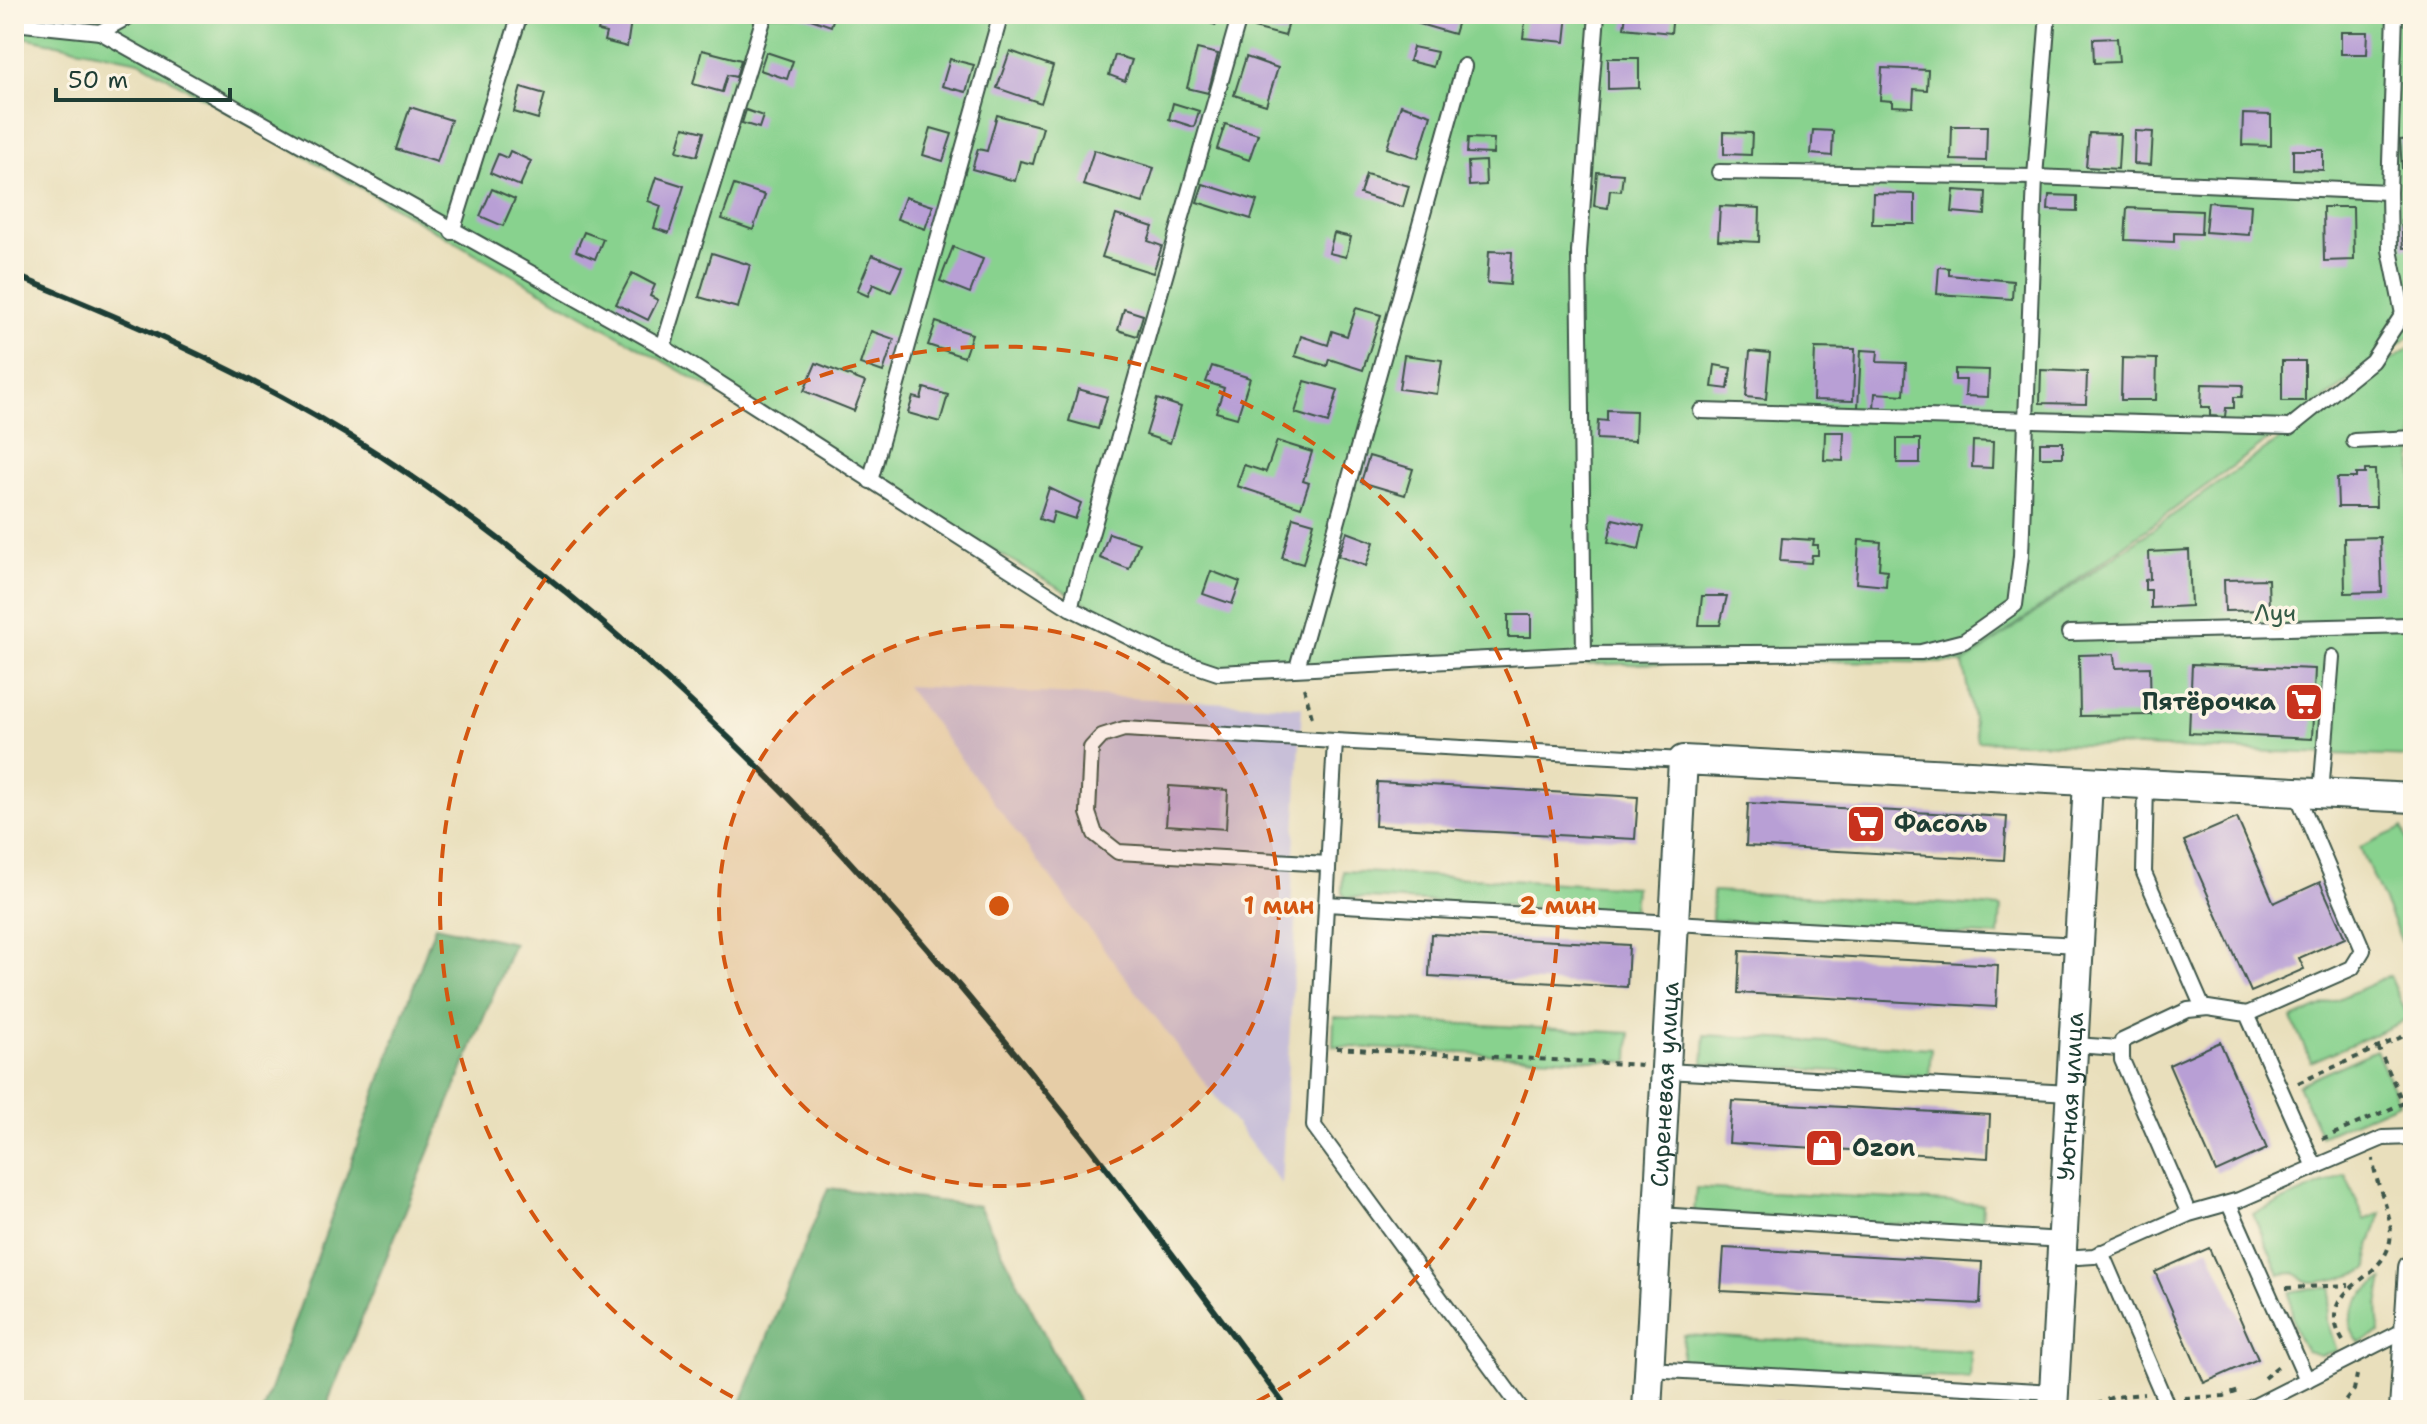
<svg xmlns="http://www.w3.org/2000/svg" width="2427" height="1424" font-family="'Shantell Sans',sans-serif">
<rect width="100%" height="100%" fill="#fcf5e5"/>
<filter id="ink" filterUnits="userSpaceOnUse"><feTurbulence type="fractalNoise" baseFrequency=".0125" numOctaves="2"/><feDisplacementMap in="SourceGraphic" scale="16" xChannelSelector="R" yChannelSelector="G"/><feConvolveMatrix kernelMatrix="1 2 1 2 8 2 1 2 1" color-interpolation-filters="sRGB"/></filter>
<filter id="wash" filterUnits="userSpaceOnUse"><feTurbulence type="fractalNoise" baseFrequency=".006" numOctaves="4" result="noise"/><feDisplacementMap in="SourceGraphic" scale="32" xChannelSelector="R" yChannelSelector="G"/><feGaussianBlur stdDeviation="1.8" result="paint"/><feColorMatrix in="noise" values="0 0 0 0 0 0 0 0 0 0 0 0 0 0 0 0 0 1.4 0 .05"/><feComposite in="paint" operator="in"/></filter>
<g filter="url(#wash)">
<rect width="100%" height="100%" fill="#e9dfbc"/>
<!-- industrial -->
<polygon fill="#c8bfd8" points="906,686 1302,707 1291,907 1297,908 1281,1184"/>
<!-- green -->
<g fill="#88d28e" stroke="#548861" stroke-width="2">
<polygon points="14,14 2413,14 2413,334 1964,663 2413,345 2413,757 1977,741 1963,663 1832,661 1203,670 139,61 14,35"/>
<polygon points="2402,828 2413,854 2413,943 2404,947 2360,847"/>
<polygon points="1343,871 1635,887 1633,912 1346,897 1342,893"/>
<polygon points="1713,891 2001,907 1999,936 1712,920"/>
<polygon points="2390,976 2409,1019 2311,1062 2292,1019"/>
<polygon points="1334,1017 1630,1033 1629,1062 1333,1046"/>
<polygon points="1705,1035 1931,1048 1929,1076 1703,1064"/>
<polygon points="2376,1050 2399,1102 2321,1136 2298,1085"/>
<path d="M2345,1174l20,46 16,-7 -13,40 1,15c-9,7 -52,17 -63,13 -5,-2 -7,-6 -11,-8l-16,1 -26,-60z"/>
<polygon points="1696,1188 1983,1204 1982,1229 1694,1213"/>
<path d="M2383,1279l-5,26 2,28 -20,10c-23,-24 1,-50 23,-64z"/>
<path d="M2312,1288h20l-6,30 11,33 -17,4 -14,-4c-12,-18 -15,-37 -16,-59z"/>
<polygon points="1684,1335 1971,1351 1970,1379 1682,1363"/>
</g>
<!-- forest -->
<g fill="#6eb479" stroke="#467856" stroke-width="2">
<polygon points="435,926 514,943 329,1399 328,1410 263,1410"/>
<polygon points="828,1188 979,1206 1083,1410 738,1410"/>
</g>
<g id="blocks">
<!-- building -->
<g fill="#b89fd5">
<polygon points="602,14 632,14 627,47 604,41 606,33 598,31"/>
<polygon points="796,14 835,14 831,26"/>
<polygon points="1182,14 1220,14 1216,25"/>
<polygon points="1258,14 1291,14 1285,36 1254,28"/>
<polygon points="1419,14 1460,14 1454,34 1416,23"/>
<polygon points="1526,14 1568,14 1565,42 1523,38"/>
<polygon points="1626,14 1673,14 1671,33 1624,28"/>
<polygon points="1979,14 2027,14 2026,22 1979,19"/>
<polygon points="2341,32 2368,32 2367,54 2341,54"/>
<polygon points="2117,38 2119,62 2094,63 2093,39"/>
<polygon points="1413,47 1437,52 1433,67 1409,61"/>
<polygon points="1197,49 1218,54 1208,93 1187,88"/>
<polygon points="702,50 741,60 736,77 727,75 722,92 693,84"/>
<polygon points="1010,51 1053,66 1041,103 997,88"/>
<polygon points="766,52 793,61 787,79 760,70"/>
<polygon points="1115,55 1132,60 1125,81 1109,75"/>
<polygon points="1246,57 1278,68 1266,105 1234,95"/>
<polygon points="1608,58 1639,58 1639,88 1608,89"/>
<polygon points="950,59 974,65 966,92 942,86"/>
<polygon points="1882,68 1928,70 1927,90 1914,89 1913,107 1892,106 1892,101 1880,100"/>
<polygon points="521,87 545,94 538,119 514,112"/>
<polygon points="1173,103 1199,111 1194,127 1169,119"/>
<polygon points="1401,105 1431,115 1418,158 1387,148"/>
<polygon points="410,107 451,120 437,162 396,149"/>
<polygon points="746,110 763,116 759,128 742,123"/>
<polygon points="2243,114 2271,115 2271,146 2242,145"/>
<polygon points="997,115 1043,127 1033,164 1020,161 1015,181 972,169 978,149 987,151"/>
<polygon points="1225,124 1258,134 1249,160 1217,149"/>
<polygon points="1952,126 1987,126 1986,161 1951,160"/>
<polygon points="684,127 704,132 697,156 677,151"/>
<polygon points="931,128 952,134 943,161 923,155"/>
<polygon points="1813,130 1833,131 1832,156 1811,154"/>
<polygon points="2135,131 2153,132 2151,165 2134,164"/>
<polygon points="1724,132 1752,133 1751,155 1724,154"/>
<polygon points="2089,133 2120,134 2118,169 2086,167"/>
<polygon points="1468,138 1494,139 1493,154 1467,153"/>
<polygon points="2413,139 2413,169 2402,169 2400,140"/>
<polygon points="1094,150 1154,168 1143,203 1083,185"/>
<polygon points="2293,150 2323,150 2323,170 2293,169"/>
<polygon points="510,151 531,161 520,186 490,173 498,154 507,158"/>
<polygon points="1485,161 1486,185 1469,186 1468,162"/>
<polygon points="1597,172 1623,174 1621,191 1610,190 1608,208 1594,206"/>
<polygon points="1366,174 1409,186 1403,207 1360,194"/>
<polygon points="656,177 684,186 669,233 654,228 661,206 648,201"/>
<polygon points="1203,184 1257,201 1251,219 1197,202"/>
<polygon points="734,185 765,195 753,230 722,219"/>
<polygon points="492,189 515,199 503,226 480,216"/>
<polygon points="1954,190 1986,192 1985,215 1952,212"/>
<polygon points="1873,193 1915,194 1915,224 1872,224"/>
<polygon points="2049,195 2077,196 2077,211 2048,210"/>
<polygon points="905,197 933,206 925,229 897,219"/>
<polygon points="2208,202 2251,205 2249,235 2205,232"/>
<polygon points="1720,206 1760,208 1759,242 1718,240"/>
<polygon points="2323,207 2353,207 2354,260 2324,261"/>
<polygon points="2127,208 2202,211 2201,234 2174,233 2174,242 2125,240"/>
<polygon points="1116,215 1153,227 1148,241 1162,246 1153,273 1102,257"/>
<polygon points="2413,219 2413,247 2403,248 2401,220"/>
<polygon points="584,232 603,239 595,259 576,251"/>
<polygon points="1334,233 1351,237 1346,257 1329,253"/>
<polygon points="953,247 983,259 970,293 940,281"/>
<polygon points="1489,251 1512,252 1510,285 1487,283"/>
<polygon points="712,253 750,265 738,308 699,297"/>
<polygon points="872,255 902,267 891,292 873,284 868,296 857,291"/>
<polygon points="1939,267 1949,268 1949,275 2013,281 2012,299 1937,294"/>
<polygon points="632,273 655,285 650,296 658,300 648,320 616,304"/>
<polygon points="1356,308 1381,315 1363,370 1329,359 1327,366 1295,356 1301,336 1328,345 1332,331 1347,336"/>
<polygon points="1124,309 1143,315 1137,336 1118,330"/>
<polygon points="936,322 972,334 964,357 928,345"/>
<polygon points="871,331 894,339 883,372 860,364"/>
<polygon points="1815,348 1855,349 1853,401 1813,400"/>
<polygon points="1861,350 1878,351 1877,362 1906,363 1904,395 1875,393 1874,408 1858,408"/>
<polygon points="1750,351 1770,353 1766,399 1746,397"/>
<polygon points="1404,355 1442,360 1437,394 1399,389"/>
<polygon points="2122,358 2157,359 2156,400 2121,400"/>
<rect x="2282" y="361" width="23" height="40"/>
<polygon points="816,363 865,382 854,411 804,391"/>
<polygon points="1715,365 1731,368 1728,389 1712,387"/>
<polygon points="1212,366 1250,378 1237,418 1216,412 1224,388 1206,382"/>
<polygon points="1955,369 1989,370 1988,397 1965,396 1966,380 1955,380"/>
<polygon points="2041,370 2087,372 2086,404 2040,403"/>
<polygon points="1305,381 1338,390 1328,423 1295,413"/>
<polygon points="2202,384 2243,385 2242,397 2234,397 2234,408 2226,408 2225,417 2210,416 2210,407 2201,407"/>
<polygon points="924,388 948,395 940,422 908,413 913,397 921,399"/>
<polygon points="1078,389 1107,397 1098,429 1069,421"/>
<polygon points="1157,399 1181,407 1170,443 1146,435"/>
<polygon points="1607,410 1636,411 1635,441 1597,439 1598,420 1607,421"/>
<polygon points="1825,432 1844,432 1843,461 1824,460"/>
<rect x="1897" y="439" width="23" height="24"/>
<polygon points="1277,441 1312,452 1303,481 1309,483 1301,507 1237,486 1244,465 1266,472"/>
<polygon points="1973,441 1993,442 1992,468 1972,467"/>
<rect x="2040" y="442" width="23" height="15"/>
<polygon points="1369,456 1413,469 1405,495 1361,482"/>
<polygon points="2365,470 2375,470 2376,507 2338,507 2337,478 2356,478 2356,474 2365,474"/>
<polygon points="1049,488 1081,503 1075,519 1054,512 1051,523 1039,519"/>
<polygon points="1293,517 1314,523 1303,564 1282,558"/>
<polygon points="1613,519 1644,526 1639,549 1608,542"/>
<polygon points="1347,532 1374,542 1366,566 1338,556"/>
<polygon points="1109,533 1139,543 1129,569 1100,558"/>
<polygon points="2380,537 2382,592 2345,593 2344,538"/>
<polygon points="1782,538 1814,540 1813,545 1818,545 1818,555 1812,555 1811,563 1780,561"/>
<polygon points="1859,540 1881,542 1879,569 1887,570 1886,586 1856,583"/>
<polygon points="2189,550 2191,606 2151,608 2151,590 2145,590 2145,580 2150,579 2149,552"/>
<polygon points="1211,571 1240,582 1232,604 1203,594"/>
<polygon points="2268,579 2269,610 2225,611 2224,580"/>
<polygon points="1702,596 1727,596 1720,625 1699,625"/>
<rect x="1508" y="615" width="23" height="22"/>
<polygon points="2114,654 2115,668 2150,667 2151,715 2080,716 2079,655"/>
<polygon points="2192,664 2315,669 2312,739 2189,733"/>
<polygon points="1377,782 1638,797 1635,839 1375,826"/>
<polygon points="1169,786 1228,790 1226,829 1166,825"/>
<polygon points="1748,803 2007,817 2004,860 1746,846"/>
<polygon points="2237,818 2274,903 2320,882 2345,938 2299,958 2304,969 2251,992 2184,841"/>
<polygon points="1431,934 1629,945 1627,987 1429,976"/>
<polygon points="1740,951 1998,965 1996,1007 1738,993"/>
<polygon points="2220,1042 2267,1149 2216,1172 2169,1065"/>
<polygon points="1732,1101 1990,1115 1988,1158 1729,1143"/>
<polygon points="1724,1248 1982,1262 1980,1304 1721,1291"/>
<polygon points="2209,1248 2258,1359 2204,1383 2155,1272"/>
<polygon points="1773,1401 1895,1408 1895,1410 1773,1410"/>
</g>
</g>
</g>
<g filter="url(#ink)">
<use href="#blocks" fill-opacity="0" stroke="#3d5548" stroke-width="2"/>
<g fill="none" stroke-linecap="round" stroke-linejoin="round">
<defs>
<g id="lane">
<polyline points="2395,14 2389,192 2390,250 2403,314 2413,313"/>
<polyline points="14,23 100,32 133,14"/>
<polyline points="100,32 663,347 1070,608 1167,656 1218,673 1584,654 1921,652 1964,641 2015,605 2021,556 2035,177 2048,14"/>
<polyline points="1719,172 2035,177 2389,192"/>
<polyline points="452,232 520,14"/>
<polyline points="663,347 765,14"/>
<polyline points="1701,411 2290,427 2372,361 2403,314"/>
<polyline points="2354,441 2413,438"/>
<polyline points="870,481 1001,14"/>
<polyline points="1070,608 1240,14"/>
<polyline points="2069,633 2413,625"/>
<polyline points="1584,654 1579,252 1597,14"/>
<polyline points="1297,668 1464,66"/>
<polyline points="2146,785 2144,873 2203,1008"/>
<polyline points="2321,794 2332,657"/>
<polyline points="1328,864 1118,852 1095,834 1088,813 1091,748 1102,736 1124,729 1335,741"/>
<polyline points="1326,904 2079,945"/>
<polyline points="2247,1014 2352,968 2363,950 2296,792"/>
<polyline points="2074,1045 2120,1048"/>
<polyline points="1666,1071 2071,1093"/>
<polyline points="2315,1167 2383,1138 2413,1137"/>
<polyline points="2229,1204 2307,1380"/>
<polyline points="1658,1215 2063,1240"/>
<polyline points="2101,1252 2169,1410"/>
<polyline points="2062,1258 2094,1256 2189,1214 2122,1060 2122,1041 2188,1010 2208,1008 2247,1014 2315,1167 2239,1200 2189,1214"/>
<polyline points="1649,1369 2054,1392"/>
<polyline points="1522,1410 1314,1126 1335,741 1683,760"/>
<polyline points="2247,1410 2409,1328"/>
</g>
<g id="street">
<path id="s1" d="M1647,1410l36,-650 730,38"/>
<path id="s2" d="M2053,1410l35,-628"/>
<polyline points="2404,1410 2413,1268"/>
</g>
</defs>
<!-- lane casing -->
<use href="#lane" stroke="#3d5548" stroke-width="18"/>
<!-- street casing -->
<use href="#street" stroke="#3d5548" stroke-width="32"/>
<!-- path -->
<g stroke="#3d5548" stroke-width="4" stroke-dasharray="6 6" stroke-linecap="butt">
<polyline points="1304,688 1313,721"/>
<polyline points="2378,1047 2403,1103"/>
<polyline points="1336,1048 1643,1065"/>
<polyline points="2298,1083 2413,1032"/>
<polyline points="2322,1139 2413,1099"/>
<polyline points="2286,1288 2349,1285"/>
<path d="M2343,1341c-29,-49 29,-56 44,-90 13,-30 -12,-61 -14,-92"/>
<polyline points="2264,1378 2282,1363"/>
<polyline points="2184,1398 2224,1396 2239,1391"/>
<polyline points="1171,1410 1178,1407 1184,1410"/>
<polyline points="2085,1410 2113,1397 2144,1394"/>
<polyline points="2338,1410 2354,1390 2357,1375"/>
</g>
<!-- lane -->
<use href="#lane" stroke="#fff" stroke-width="14"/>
<!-- street -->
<use href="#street" stroke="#fff" stroke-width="28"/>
<!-- rail -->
<path stroke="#1f3d34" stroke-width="6" d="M14,275c126,50 252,106 367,181 370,241 649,602 907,954"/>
</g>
</g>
<!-- distance rings -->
<circle cx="999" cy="906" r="280" fill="#d45610" fill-opacity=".12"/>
<g fill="none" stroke="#d45610" stroke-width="4" stroke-dasharray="14 10">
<circle cx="999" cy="906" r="280"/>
<path d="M754 1408A559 559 0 1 1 1244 1408"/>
</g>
<!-- icons -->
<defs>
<symbol id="supermarket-square" viewBox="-11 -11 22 22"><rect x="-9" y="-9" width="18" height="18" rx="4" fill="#c8321e" stroke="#fcf5e5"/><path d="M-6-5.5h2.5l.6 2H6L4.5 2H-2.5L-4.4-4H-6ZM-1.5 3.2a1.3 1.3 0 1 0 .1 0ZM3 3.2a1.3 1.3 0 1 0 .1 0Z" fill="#fff"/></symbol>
<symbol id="shop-square" viewBox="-11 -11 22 22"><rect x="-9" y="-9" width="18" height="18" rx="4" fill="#c8321e" stroke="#fcf5e5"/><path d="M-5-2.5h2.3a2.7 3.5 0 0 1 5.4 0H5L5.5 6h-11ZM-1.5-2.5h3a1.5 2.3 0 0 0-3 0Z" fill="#fff"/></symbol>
</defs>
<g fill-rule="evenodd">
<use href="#supermarket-square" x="2282" y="680" width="44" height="44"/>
<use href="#supermarket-square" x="1844" y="802" width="44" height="44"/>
<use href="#shop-square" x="1802" y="1126" width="44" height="44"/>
</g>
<g text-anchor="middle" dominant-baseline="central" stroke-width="7" stroke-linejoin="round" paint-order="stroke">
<!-- park labels -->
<g font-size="24" fill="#345b46" stroke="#fcf5e5">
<text x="2275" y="613">Луч</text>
</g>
<!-- poi labels -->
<g font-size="24" font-weight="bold" fill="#1f3d34" stroke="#fcf5e5" text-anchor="start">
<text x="2276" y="702" text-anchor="end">Пятёрочка</text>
<text x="1894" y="824">Фасоль</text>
<text x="1852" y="1148">Ozon</text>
</g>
<!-- street labels -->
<g font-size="24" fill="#1f3d34" stroke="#fcf5e5">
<text stroke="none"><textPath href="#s1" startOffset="326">Сиреневая улица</textPath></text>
<text stroke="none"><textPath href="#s2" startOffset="314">Уютная улица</textPath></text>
</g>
</g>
<circle cx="999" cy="906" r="12" fill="#d45610" stroke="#fcf5e5" stroke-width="4"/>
<g font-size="24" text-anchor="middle" font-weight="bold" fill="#d45610" stroke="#fcf5e5" stroke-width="7" stroke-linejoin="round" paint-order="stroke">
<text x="1279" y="914">1 мин</text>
<text x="1558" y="914">2 мин</text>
</g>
<!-- margin -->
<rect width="2427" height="1424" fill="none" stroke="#fcf5e5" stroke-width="48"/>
<!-- scale -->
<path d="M56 88v12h174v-12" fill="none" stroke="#1f3d34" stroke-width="4"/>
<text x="68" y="88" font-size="24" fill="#1f3d34" stroke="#fcf5e5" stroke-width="6" paint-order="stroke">50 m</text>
</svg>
